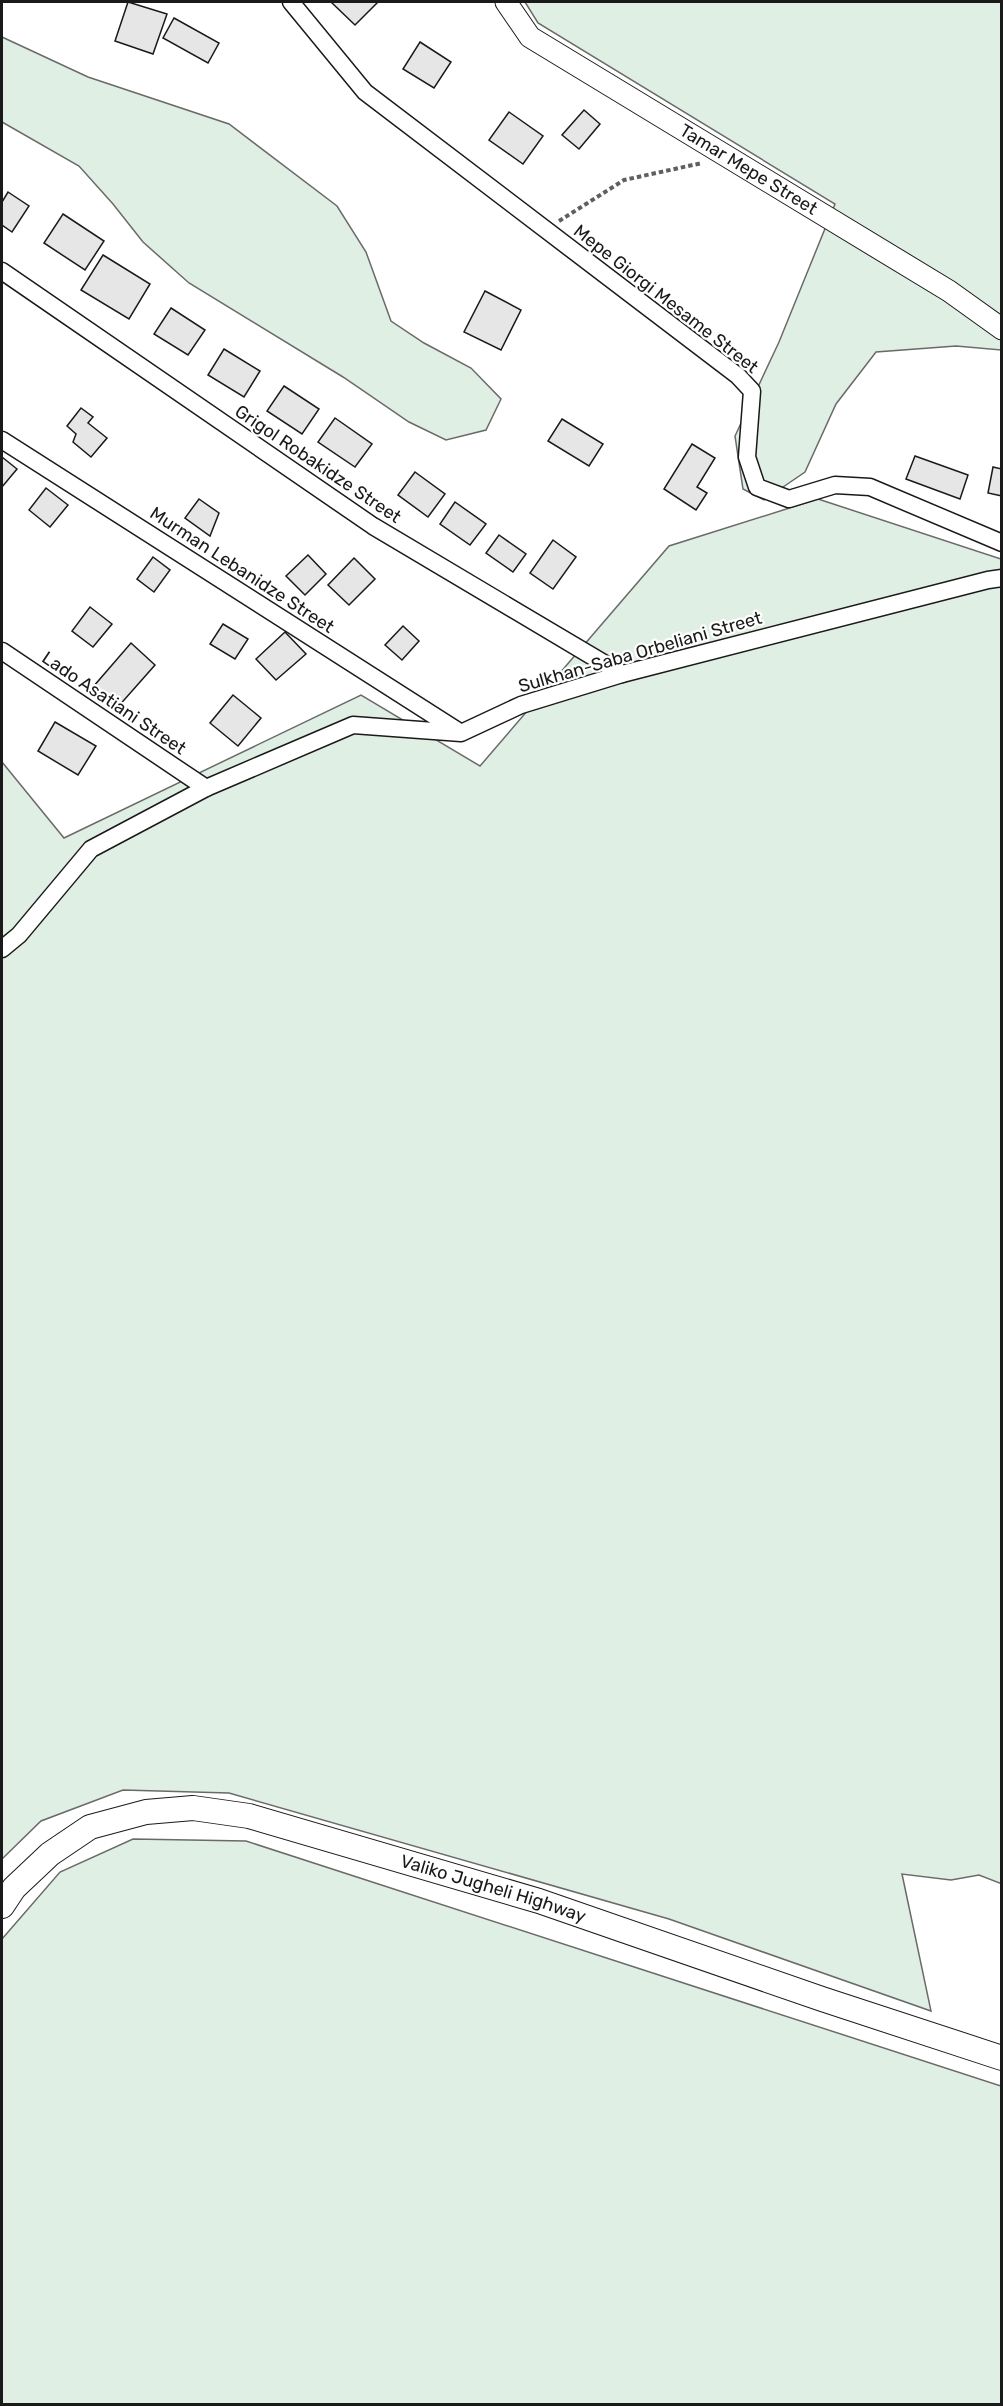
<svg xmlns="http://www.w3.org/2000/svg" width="1003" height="2406" font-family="Rubik,sans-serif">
<rect width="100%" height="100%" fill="#fff"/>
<!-- green -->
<g fill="#e0efe3" stroke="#6a6a6a" stroke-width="1.5">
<polygon points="525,2 1001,2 1001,350 956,346 876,352 836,404 805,472 764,500 743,489 735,436 779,342 835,204 538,23"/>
<polygon points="2,37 88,77 229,124 337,206 366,252 391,321 424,343 471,368 501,399 486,430 446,440 409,422 343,377 189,283 143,242 113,204 79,166 2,122"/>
<polygon points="818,499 1001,559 1002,1884 979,1875 951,1880 902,1874 931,2011 669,1919 229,1793 123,1790 41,1821 2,1859 2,762 64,838 361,695 480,766 669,546"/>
<polygon points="133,1839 246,1841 1001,2086 1001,2404 2,2404 2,1939 60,1872"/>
</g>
<!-- building -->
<g fill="#e6e6e6" stroke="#1a1a1a" stroke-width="1.5">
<polygon points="128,2 167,14 153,54 115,41"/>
<polygon points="331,2 378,2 355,25"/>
<polygon points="174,18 219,43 208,63 163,38"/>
<polygon points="420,42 451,62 434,88 403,69"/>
<polygon points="584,110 600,124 579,149 562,135"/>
<polygon points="509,112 543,136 523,164 489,140"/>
<polygon points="8,192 29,206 12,232 2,225 2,202"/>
<polygon points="63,214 104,241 85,270 44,243"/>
<polygon points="103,255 150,284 129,319 81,290"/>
<polygon points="485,291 521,310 501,350 464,332"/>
<polygon points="171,308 205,330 188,355 154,334"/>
<polygon points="224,349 260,371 244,397 208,375"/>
<polygon points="284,386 319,409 302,434 267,411"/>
<polygon points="81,408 93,417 88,423 107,438 91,457 73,442 76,434 67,426"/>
<polygon points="335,418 372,444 355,467 318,442"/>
<polygon points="562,419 603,444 589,466 548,441"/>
<polygon points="692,444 715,458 697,487 707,493 696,510 664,489"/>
<polygon points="915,456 968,475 960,499 906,479"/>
<polygon points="2,457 17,469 2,487"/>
<polygon points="993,467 1002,469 1002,496 988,493"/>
<polygon points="415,472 445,494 428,517 398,495"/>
<polygon points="46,488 68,505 50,527 29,510"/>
<polygon points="199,499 219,513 210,536 185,518"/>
<polygon points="455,502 486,524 470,545 440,524"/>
<polygon points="499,535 526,554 513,572 486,553"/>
<polygon points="553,540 576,557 553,589 530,573"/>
<polygon points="308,555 326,574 305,595 286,576"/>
<polygon points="153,557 170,570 154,592 137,579"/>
<polygon points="354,558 375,579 349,605 328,585"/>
<polygon points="90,607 112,624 93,647 72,631"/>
<polygon points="223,624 248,639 235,659 210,644"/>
<polygon points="403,626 419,641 402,660 385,645"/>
<polygon points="285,632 306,654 276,680 256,659"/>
<polygon points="131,643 155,665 117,708 93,687"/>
<polygon points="233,695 261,718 238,746 210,723"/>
<polygon points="55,722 96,746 78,775 38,751"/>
</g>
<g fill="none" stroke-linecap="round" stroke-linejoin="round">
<defs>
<g id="minor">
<polyline points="291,2 365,92 738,376 752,391 747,457 757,487 789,499 835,485 870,487 1002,543"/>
<polyline points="2,271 373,526 622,674"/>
<polyline points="2,440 458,731"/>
<polyline points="2,651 206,788"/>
<polyline points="2,949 19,935 91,849 206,788 353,725 461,733 521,705 622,674 988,580 1002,578"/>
</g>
<g id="tertiary">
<path id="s1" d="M506,2l24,35 419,254 53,38"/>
</g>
<g id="secondary">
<path id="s2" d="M2,1906l12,-18 36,-34 40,-27 56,-15 47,-4 56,8 290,85 283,98 180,59"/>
</g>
</defs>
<!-- minor casing -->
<use href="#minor" stroke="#1a1a1a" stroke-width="19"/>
<!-- tertiary casing -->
<use href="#tertiary" stroke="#1a1a1a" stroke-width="23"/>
<!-- secondary casing -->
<use href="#secondary" stroke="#1a1a1a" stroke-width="26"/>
<!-- path -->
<polyline stroke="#5f5f5f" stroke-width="4" stroke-dasharray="4.5 3" stroke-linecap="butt" points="559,221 624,180 702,163"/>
<!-- minor -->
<use href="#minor" stroke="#fff" stroke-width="16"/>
<!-- tertiary -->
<use href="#tertiary" stroke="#fff" stroke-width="21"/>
<!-- secondary -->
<use href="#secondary" stroke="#fff" stroke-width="24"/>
</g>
<g text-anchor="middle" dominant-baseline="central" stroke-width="4.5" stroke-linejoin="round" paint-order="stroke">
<!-- street labels -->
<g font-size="18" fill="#1a1a1a" stroke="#fff">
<text stroke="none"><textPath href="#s1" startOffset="298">Tamar Mepe Street</textPath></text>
<text transform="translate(666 299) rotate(38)">Mepe Giorgi Mesame Street</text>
<text transform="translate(318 464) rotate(34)">Grigol Robakidze Street</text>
<text transform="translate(242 570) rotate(33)">Murman Lebanidze Street</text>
<text transform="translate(640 652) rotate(-16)">Sulkhan-Saba Orbeliani Street</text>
<text transform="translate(114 703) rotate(34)">Lado Asatiani Street</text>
<text stroke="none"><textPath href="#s2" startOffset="536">Valiko Jugheli Highway</textPath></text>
</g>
</g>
<!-- border -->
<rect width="1003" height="2406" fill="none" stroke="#1a1a1a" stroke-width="6"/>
</svg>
